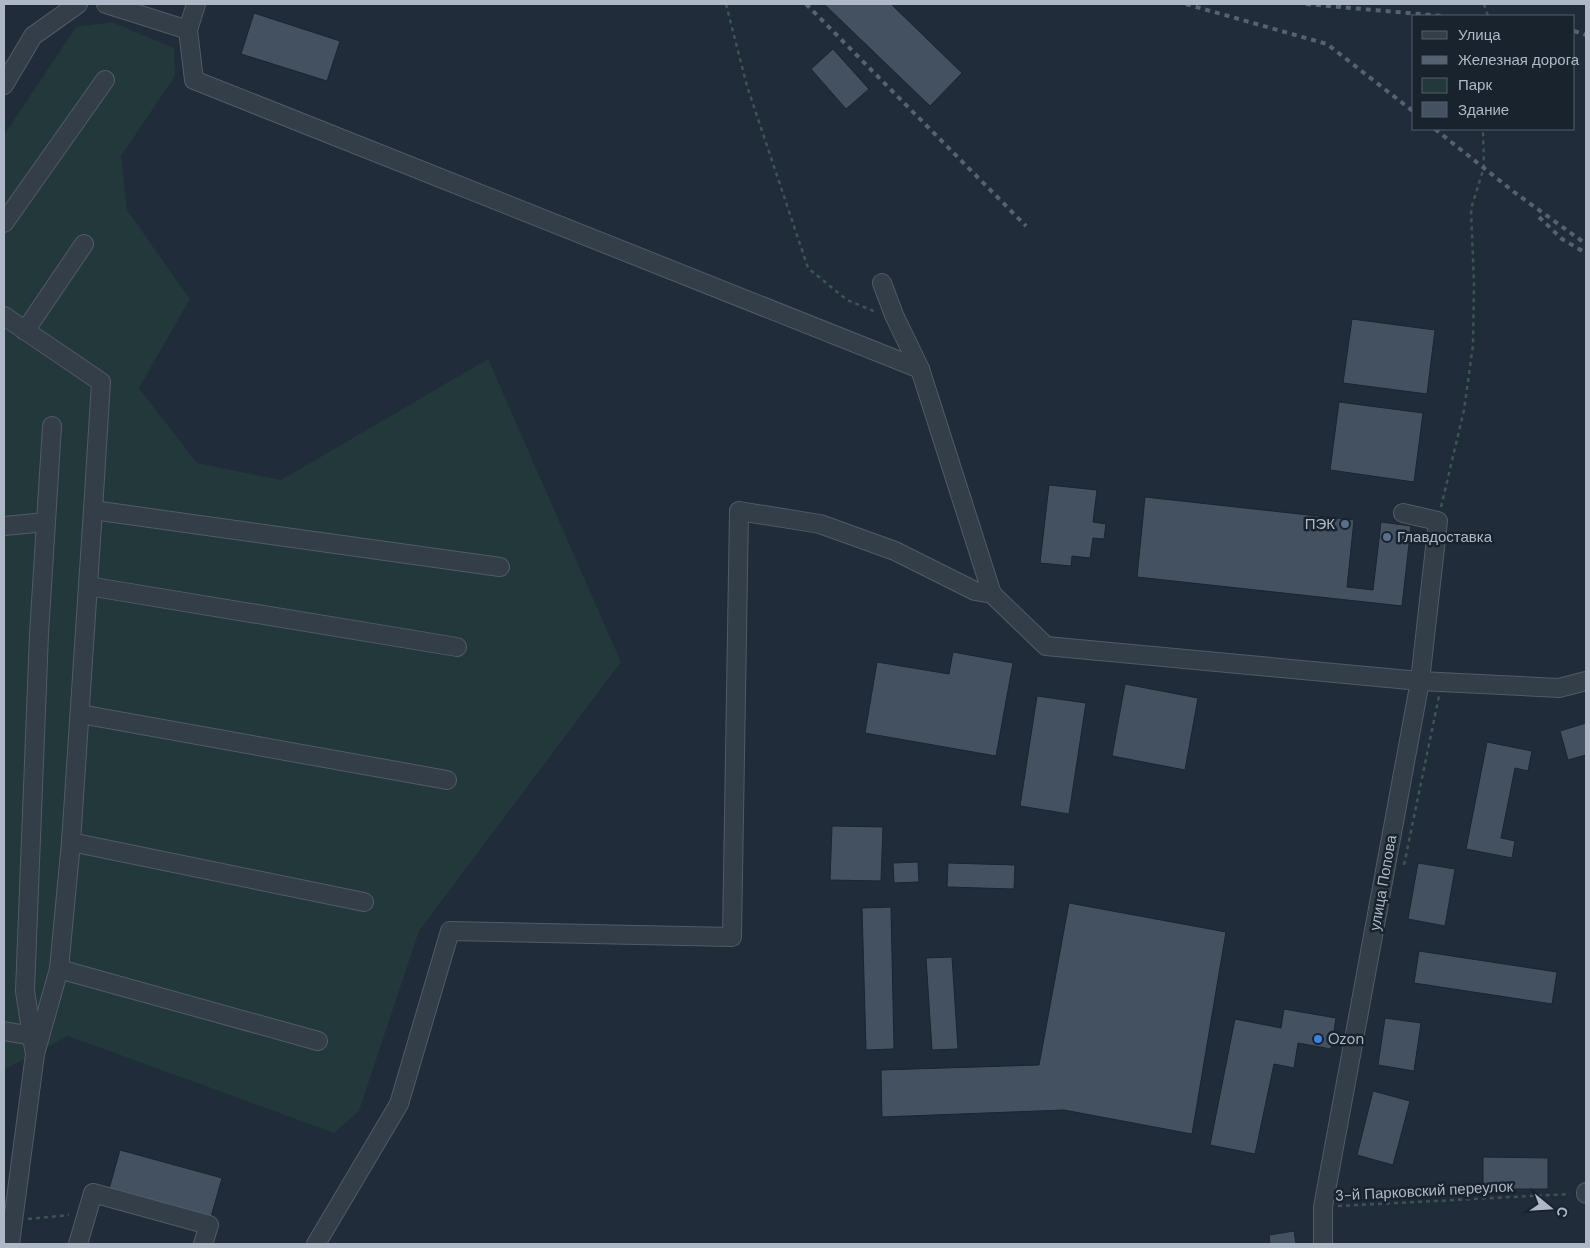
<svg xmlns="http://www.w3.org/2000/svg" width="1590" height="1248" font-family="'DM Sans',sans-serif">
<rect width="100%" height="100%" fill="#202c39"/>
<!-- green -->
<polygon fill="#22383a" points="112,22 174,48 175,76 121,156 127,210 190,299 139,388 197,463 281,480 488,359 621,662 419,931 359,1111 334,1133 68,1036 4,1070 4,135 76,27"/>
<!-- building -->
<g fill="#435161" stroke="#1b2530">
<polygon points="824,4 891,4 962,73 930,106"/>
<polygon points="254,13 340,41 327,81 241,54"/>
<polygon points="833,49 869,89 846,109 811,69"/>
<polygon points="1352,319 1435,330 1427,394 1343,383"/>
<polygon points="1339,402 1423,413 1414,482 1330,470"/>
<polygon points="1049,485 1097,490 1093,522 1106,524 1104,539 1093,538 1090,558 1072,556 1071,566 1040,563"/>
<polygon points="1145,497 1354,520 1347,587 1373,590 1381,522 1411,526 1402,606 1137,577"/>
<polygon points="953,652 1013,663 996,756 865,733 877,662 949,674"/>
<polygon points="1125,684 1198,698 1185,770 1112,756"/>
<polygon points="1037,696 1086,703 1069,814 1020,806"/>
<polygon points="1586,723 1586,755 1568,760 1560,731"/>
<polygon points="1487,742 1532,751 1528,771 1515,768 1501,838 1515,841 1512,858 1466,849"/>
<polygon points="832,826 883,827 881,881 830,880"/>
<polygon points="918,862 919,882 894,883 893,863"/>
<polygon points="948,863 1015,865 1014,889 947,887"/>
<polygon points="1418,863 1455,869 1445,926 1408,919"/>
<polygon points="1069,903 1226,932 1192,1134 1064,1110 882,1117 881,1070 1039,1065"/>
<polygon points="891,907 894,1049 866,1050 862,908"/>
<polygon points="1419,951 1557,972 1552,1004 1414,983"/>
<polygon points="952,957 958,1049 932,1050 926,958"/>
<polygon points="1284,1009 1336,1018 1331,1049 1298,1043 1294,1068 1274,1064 1255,1154 1210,1145 1235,1019 1281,1028"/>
<polygon points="1385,1018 1421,1023 1414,1071 1378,1065"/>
<polygon points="1373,1091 1410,1101 1393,1165 1357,1155"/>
<polygon points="120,1150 222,1178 211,1217 109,1189"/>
<polygon points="1483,1157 1548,1158 1548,1189 1483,1189"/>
<polygon points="1294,1231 1296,1244 1270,1244 1269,1235"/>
</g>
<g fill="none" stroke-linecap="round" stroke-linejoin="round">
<defs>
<g id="minor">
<polyline points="106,4 188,30"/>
<polyline points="196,4 188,30 194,80 920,369"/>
<polyline points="4,85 33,36 78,4"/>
<polyline points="4,223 105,80"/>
<polyline points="882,283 894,315 920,369 992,594 1046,646 1420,681 1559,688 1586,681"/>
<polyline points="4,316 101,382 93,510"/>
<polyline points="25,331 84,244"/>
<polyline points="4,526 46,522"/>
<polyline points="88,586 457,647"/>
<polyline points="80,714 447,780"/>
<polyline points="71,842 364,902"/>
<polyline points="59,969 318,1041"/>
<polyline points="4,1031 32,1036"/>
<polyline points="34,1049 25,991 39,634 52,426"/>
<polyline points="1586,1192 1586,1194"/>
<polyline points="10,1244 35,1054 59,969 71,842 93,510 500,567"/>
<polyline points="78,1244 93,1193 209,1225 203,1244"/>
<polyline points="316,1244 399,1104 450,931 732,937 739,511 820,524 895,551 975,591 992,594"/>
<polyline points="1323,1244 1323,1207 1420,681 1438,521 1403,513"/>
</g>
</defs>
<!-- minor casing -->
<use href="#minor" stroke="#515b67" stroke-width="20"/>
<!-- path -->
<g stroke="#3d5454" stroke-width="2.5" stroke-dasharray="4 4" stroke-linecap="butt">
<polyline points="726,4 747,86 808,268 847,300 876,312"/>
<polyline points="1484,4 1488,16"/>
<polyline points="1441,507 1464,410 1473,345 1474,284 1471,209 1484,167 1483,129"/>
<polyline points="1404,865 1439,696"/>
<polyline points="1338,1206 1570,1194"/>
<polyline points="28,1219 69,1215"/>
</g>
<!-- minor -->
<use href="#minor" stroke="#343e49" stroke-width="18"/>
<!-- rail -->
<g stroke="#556271" stroke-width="4" stroke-dasharray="5 5" stroke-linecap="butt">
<polyline points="806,4 1026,226"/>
<polyline points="1186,4 1327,44 1414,112"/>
<polyline points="1306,4 1442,16"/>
<polyline points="1574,31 1586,35"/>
<polyline points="1435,129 1514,192 1586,244"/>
<polyline points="1539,217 1562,239 1586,253"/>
</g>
</g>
<!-- markers -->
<g fill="#5c6f8a" stroke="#19232e" stroke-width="2">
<circle cx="1345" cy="524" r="5"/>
<circle cx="1387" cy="537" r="5"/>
</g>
<circle fill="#3f7fe0" stroke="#19232e" stroke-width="2" cx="1318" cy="1039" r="5"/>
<g text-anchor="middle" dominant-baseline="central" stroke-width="5" stroke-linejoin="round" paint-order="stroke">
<!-- poi labels -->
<g font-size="15" fill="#aeb8c6" stroke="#19232e" text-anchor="start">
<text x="1335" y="524" text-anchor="end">ПЭК</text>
<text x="1397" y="537">Главдоставка</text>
<text x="1328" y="1039">Ozon</text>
</g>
<!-- street labels -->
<g font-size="15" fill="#aeb8c6" stroke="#19232e">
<text transform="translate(1383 883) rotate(-80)">улица Попова</text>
<text transform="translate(1424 1191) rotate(-3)">3-й Парковский переулок</text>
</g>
</g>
<!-- border -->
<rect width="1590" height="1248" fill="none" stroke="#aeb8c6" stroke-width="10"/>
<!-- legend -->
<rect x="1412" y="15" width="162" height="115" fill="#19232e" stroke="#555f6b"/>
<rect x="1422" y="31" width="25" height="8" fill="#343e49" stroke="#555f6b"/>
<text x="1458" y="40" font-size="15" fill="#aeb8c6">Улица</text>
<rect x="1422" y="56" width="25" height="8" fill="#556271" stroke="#555f6b"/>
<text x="1458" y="65" font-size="15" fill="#aeb8c6">Железная дорога</text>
<rect x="1422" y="78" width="25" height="15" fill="#22383a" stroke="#555f6b"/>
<text x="1458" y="90" font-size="15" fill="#aeb8c6">Парк</text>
<rect x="1422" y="102" width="25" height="15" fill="#435161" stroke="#555f6b"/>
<text x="1458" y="115" font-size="15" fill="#aeb8c6">Здание</text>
<!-- north arrow -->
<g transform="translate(1550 1208) rotate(108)" stroke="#19232e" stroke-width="4" paint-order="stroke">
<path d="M0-4L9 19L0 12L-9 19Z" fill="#aeb8c6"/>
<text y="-8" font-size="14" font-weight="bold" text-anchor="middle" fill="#aeb8c6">С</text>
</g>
</svg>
